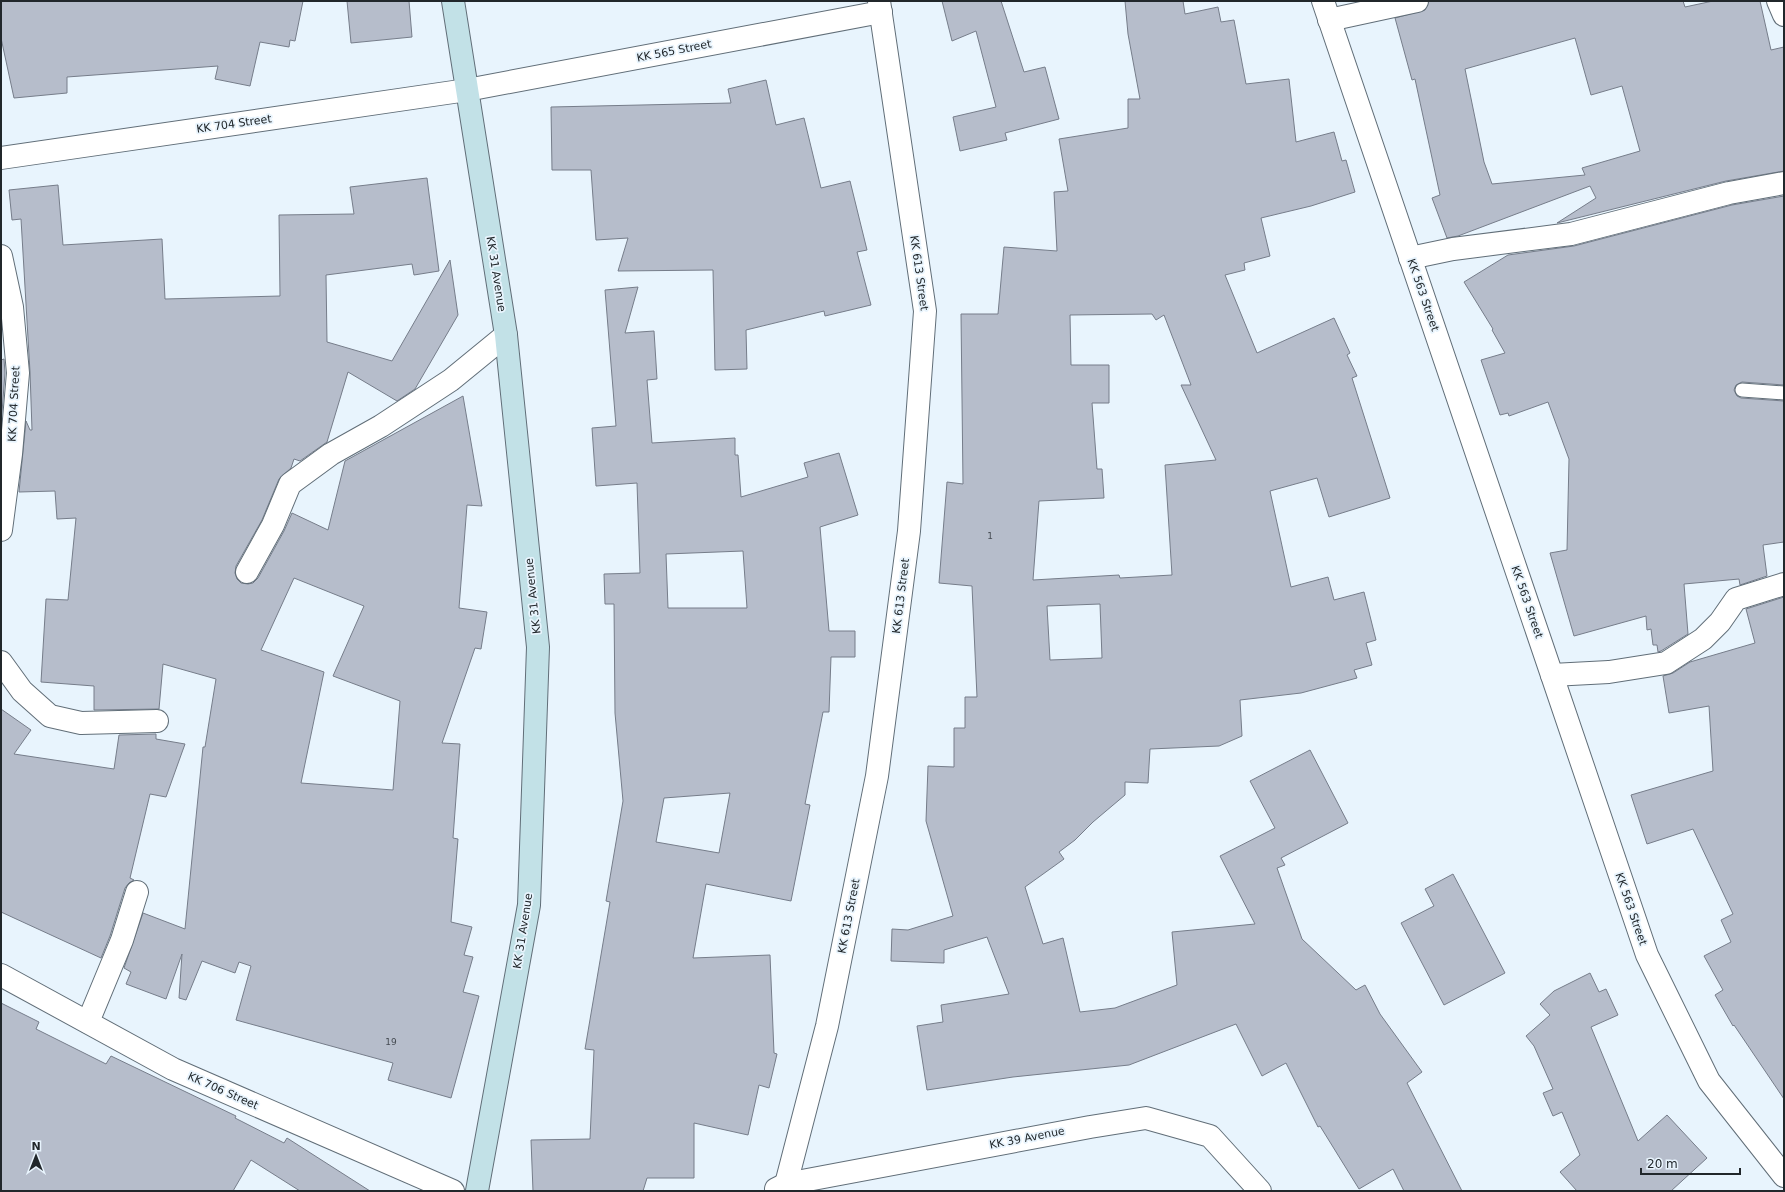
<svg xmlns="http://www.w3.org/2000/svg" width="1785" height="1192" font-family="'DejaVu Sans',sans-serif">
<rect width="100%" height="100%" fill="#e8f4fd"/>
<!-- building -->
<g fill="#b6bdcb" stroke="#767d8a" fill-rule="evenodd">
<polygon points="1,1 303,1 295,41 290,40 289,47 260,42 250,86 215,79 218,66 67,77 67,93 14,98 1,38"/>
<polygon points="347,1 409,1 412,37 351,43"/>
<polygon points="942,1 1001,1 1024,72 1045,67 1059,119 1005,133 1007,140 960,151 953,117 996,107 976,31 952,41"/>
<path d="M1125,1h58l2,13 33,-7 3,15 13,-2 12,64 43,-5 7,63 38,-10 8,29 4,-1 9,32 -44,14 -50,12 9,38 -26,7 1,7 -20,5 32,78 77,-35 16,35 -3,2 10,21 -5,2 38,120 -61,19 -12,-39 -47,13 21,96 37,-10 6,23 30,-8 12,48 -10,3 6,22 -18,5 3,8 -56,15 -61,7 2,36 -23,10 -69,3 -2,34 -23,-1v13l-32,27 -18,18 -16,12 5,7 -39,28 18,57 20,-6 17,74 35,-4 62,-23 -5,-53 83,-8 -35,-68 55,-28 -25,-47 60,-31 38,73 -67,35 4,7 -8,3 25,71 54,51 9,-5 15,29 42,58 -15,11 55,108h-58l-11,-22 -34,20 -39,-63 -2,1 -32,-64 -24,13 -26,-52 -107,41 -116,12 -86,13 -10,-64 26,-4 -2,-17 68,-11 -22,-57 -43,13v13l-53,-2 1,-32 16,1 45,-14 -27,-95 2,-55 26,1v-39h11v-31h12l-5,-111 -33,-3 8,-101 16,2 -2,-170h37l6,-67 53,4 -3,-59 14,-1 -9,-52 69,-11v-29h12l-12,-65zM1152,314l4,6 8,-5 27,70h-10l35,75 -51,5 7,110 -52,3 -1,-3 -86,5 6,-79 65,-3 -2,-29h-5l-5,-66h17v-38h-38l-1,-50zM1100,604l2,54 -52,2 -3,-54z"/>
<path d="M1429,1h254l2,6 28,-6h47l11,49 13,-3v124l-58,10 -169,42 39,-25 -6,-12 -132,50 -11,2 -15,-40 8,-3 -25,-116 -3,1 -17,-62 30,-8zM1575,38l16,57 31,-9 18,65 -58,17 3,7 -93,9 -8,-22 -19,-93z"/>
<polygon points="766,80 776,125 804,118 821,188 850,181 867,250 857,252 871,305 825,316 824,311 746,330 747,369 715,370 713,270 618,271 628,238 596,240 591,170 552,170 551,107 731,103 728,89"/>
<path d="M427,178l12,93 -25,4 -2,-11 -86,11 1,67 65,19 58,-101 8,55 -43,74 -18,12 -49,-29 -21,70 -27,19 -6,-2 -3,9 -12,11 -17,41 -26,46 -1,7 2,6 4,4 7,1 5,-1 5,-5 26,-47 8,-18 36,17 17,-69 118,-65 19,110 -15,-1 -8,103 28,4 -6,37 -6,-1 -33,95 18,1 -7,94 5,1 -7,83 21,5 -8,28 9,2 -10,35 16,4 -28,102 -63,-18 5,-17 -157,-43 15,-54 -12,-4 -4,11 -33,-12 -16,39 -7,-2 3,-44 -16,45 -40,-15 5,-12 -7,-4 19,-55 42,16 18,-182h2l11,-68 -53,-15 -4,45 -65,1v-24l-53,-4 5,-83 22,1 8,-82 -19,1 -2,-28 -36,1 7,-71 4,9h2l-2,-58 -9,-153 -9,1 -3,-30 49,-5 5,60 99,-6 3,60 115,-3 -1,-81 75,-1 -4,-27zM294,578l70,28 -31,70 67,25 -7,89 -92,-7 23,-111 -63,-22z"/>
<polygon points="1784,196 1784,385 1742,382 1736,385 1734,390 1737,396 1741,398 1784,401 1784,542 1763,545 1767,576 1740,585 1739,579 1684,584 1688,634 1661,651 1658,652 1657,645 1653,645 1651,629 1647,630 1646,616 1574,636 1550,553 1567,550 1569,459 1548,402 1509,416 1508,413 1500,415 1481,360 1505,353 1492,330 1493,329 1464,282 1508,255 1574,246 1732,205"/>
<path d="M638,287l-13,46 29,-2 3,48 -10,1 5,63 83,-5v17h3l3,42 67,-20 -4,-14 35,-10 19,62 -38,12 9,104h26v26h-24l-2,55h-6l-18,92 5,1 -19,96 -85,-17 -13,74 77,-3 4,98 3,1 -8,34 -10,-3 -11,50 -54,-12v55h-47l-4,13h-110l-2,-51 59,-1 4,-89 -9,-1 25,-147 -4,-1 17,-100 -8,-88 -1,-109h-9l-1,-30 36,-1 -3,-90 -41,3 -4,-58 24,-2 -11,-136zM743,551l4,57h-79l-2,-54zM730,793l-11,60 -63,-11 8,-44z"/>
<polygon points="4,359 5,373 1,425 1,360"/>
<polygon points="1784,597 1784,1099 1734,1025 1733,1026 1715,995 1723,990 1704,956 1731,942 1721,920 1733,914 1693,829 1647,844 1631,795 1713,771 1709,706 1669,713 1663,676 1673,673 1690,662 1755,643 1746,609"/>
<polygon points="1,709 31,730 14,754 114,769 119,735 156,734 156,739 185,744 166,797 150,794 130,878 134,880 129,883 125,888 110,936 101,958 1,912"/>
<polygon points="1453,874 1505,973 1444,1005 1401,923 1434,906 1425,889"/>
<polygon points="1590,973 1599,992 1606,989 1618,1015 1591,1027 1638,1141 1667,1115 1707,1158 1671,1191 1577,1191 1560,1172 1580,1155 1562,1112 1553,1116 1543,1093 1553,1089 1534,1046 1526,1036 1550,1015 1540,1004 1554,991"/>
<polygon points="1,1003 39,1022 36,1029 106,1064 111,1056 236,1116 235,1118 284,1143 287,1138 370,1191 300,1191 251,1160 233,1191 1,1191"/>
</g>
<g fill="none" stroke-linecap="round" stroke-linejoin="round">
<defs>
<polyline id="service" points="1742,390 1784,393"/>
<g id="minor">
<polyline points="1323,1 1647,955 1709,1081 1784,1176"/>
<polyline points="1778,1 1784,15"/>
<polyline points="1329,20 1417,1"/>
<polyline points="1,158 467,90 881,12"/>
<polyline points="1,256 12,307 18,373 11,454 1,530"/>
<polyline points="1410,258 1453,249 1571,234 1729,193 1784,183"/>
<polyline points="247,572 273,525 290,484 331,454 381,426 451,380 506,335"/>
<polyline points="1,662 22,691 50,716 81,723 157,721"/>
<polyline points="1552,675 1609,672 1666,663 1703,639 1720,622 1736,599 1784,584"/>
<polyline points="1,975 173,1069 453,1191"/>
<polyline points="88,1022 122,940 137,892"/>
<polyline points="786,1184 827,1026 877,776 909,531 925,311 879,1"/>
<polyline points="776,1189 786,1184 1090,1127 1146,1118 1210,1136 1260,1191"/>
</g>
<polyline id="secondary" points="453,1 506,335 538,647 529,905 477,1191"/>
</defs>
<!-- service casing -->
<use href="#service" stroke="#616e78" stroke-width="15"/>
<!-- minor casing -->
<use href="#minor" stroke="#616e78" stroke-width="24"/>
<!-- secondary casing -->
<use href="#secondary" stroke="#616e78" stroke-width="24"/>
<!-- service -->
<use href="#service" stroke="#fff" stroke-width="13"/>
<!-- minor -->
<use href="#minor" stroke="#fff" stroke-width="22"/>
<!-- secondary -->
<use href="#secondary" stroke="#c2e1e7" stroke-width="22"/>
</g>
<g text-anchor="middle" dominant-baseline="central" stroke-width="3.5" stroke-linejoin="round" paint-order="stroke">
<!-- number labels -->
<g font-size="9" fill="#464c53">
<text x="990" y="536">1</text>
<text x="391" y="1042">19</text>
</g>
<!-- street labels -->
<g font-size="11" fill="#21272b" stroke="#e8f4fd">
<text transform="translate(674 51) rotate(-11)">KK 565 Street</text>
<text transform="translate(234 124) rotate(-8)">KK 704 Street</text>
<text transform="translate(919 273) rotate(82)">KK 613 Street</text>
<text transform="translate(496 274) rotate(81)">KK 31 Avenue</text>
<text transform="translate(1423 295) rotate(71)">KK 563 Street</text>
<text transform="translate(14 404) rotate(-87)">KK 704 Street</text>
<text transform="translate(533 596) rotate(-96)">KK 31 Avenue</text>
<text transform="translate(901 596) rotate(-83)">KK 613 Street</text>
<text transform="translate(1527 602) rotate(71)">KK 563 Street</text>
<text transform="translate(1631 909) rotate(71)">KK 563 Street</text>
<text transform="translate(849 916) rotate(-79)">KK 613 Street</text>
<text transform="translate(523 931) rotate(-81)">KK 31 Avenue</text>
<text transform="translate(223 1091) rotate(24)">KK 706 Street</text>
<text transform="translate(1027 1138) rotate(-11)">KK 39 Avenue</text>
</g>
</g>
<!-- border -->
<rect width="1785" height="1192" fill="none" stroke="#21272b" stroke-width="4"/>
<!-- north arrow -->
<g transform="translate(36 1156)" stroke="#e8f4fd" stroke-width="3" paint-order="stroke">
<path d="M0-3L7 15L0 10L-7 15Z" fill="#21272b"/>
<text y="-6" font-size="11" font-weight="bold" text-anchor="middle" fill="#21272b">N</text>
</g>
<!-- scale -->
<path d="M1641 1168v6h99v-6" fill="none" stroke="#21272b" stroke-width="2"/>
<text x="1647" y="1168" font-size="12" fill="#21272b" stroke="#e8f4fd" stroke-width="3" paint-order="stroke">20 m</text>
</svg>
